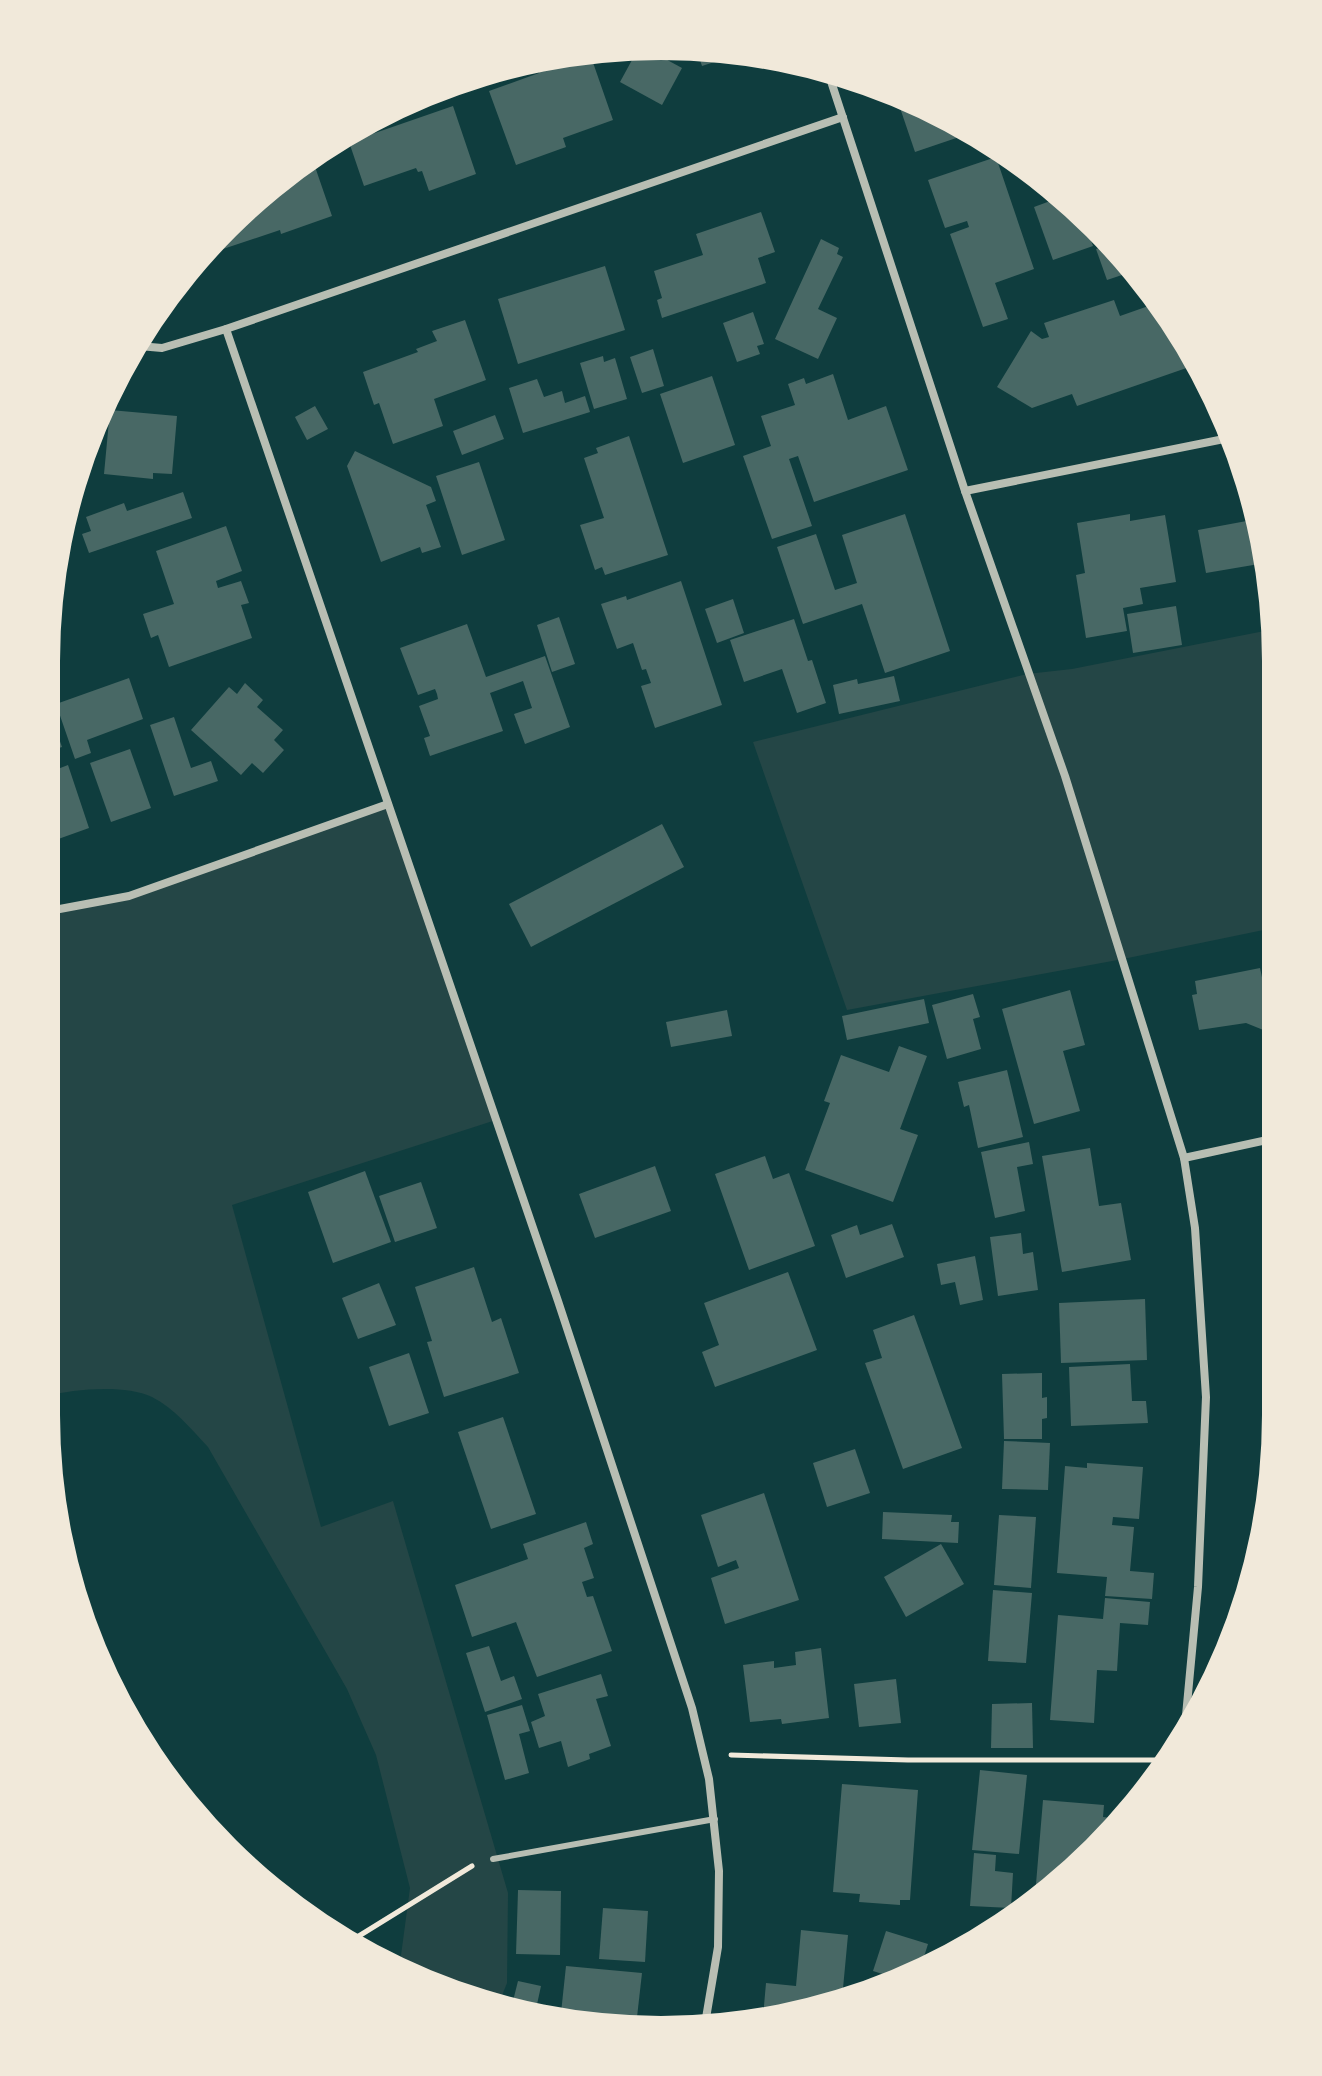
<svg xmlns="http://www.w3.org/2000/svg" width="1322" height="2076" font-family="Cabin,sans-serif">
<rect width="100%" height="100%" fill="#0f3d3e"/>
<!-- green -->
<g fill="#244646">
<polygon points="1275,629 1273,928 1123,959 847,1010 753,742 1027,674 1072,669"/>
<path d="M390,806l109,313 -267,86 89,322 72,-26 115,392 -1,90 -8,20 -36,-6 -63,-34 10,-75 -34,-133 -29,-66 -139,-242c-17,-18 -33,-38 -56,-50 -27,-13 -78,-8 -106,-1l3,-483 81,-17z"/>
</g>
<!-- building -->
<g fill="#486865">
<polygon points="702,47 739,54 702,66 696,48"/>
<polygon points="638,49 647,49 682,68 662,105 620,82"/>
<polygon points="581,51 589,51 613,120 563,138 566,147 516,165 489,91 539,73 535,62"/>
<polygon points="896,96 933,110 971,133 915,152"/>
<polygon points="453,106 476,174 429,191 422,171 418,172 416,168 364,186 349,142"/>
<polygon points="996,157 1034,269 995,283 1008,319 983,327 950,234 969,227 967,221 945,228 928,180"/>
<polygon points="312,158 332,216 281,234 280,230 208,254 207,250 256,198"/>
<polygon points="1061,197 1083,218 1093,246 1053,260 1034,207"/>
<polygon points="761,212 775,252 758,258 766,283 662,318 657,300 662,298 654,271 703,255 696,234"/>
<polygon points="821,239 839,248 837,254 843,257 818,309 837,318 818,359 775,339"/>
<polygon points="1111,244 1134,271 1107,280 1096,249"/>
<polygon points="605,266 625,330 518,364 498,299"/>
<polygon points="1114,300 1120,316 1157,303 1194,354 1198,364 1077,406 1072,394 1032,408 997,387 1031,331 1042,339 1049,337 1044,323"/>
<polygon points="753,312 764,344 757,346 760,354 737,362 723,323"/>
<polygon points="465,320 486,380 434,399 443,426 393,444 379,403 374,405 363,372 418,352 416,349 437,341 432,331"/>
<polygon points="653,349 664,386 642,393 630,357"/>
<polygon points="603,356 604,362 615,358 627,399 594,409 580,363"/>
<polygon points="833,374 848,420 886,406 908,470 814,502 798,456 789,459 812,526 772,539 743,456 771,446 761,416 795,405 788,384 804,378 806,384"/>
<polygon points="712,376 735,445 683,463 660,394"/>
<polygon points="537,379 544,397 562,391 565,403 585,396 590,412 523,433 509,388"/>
<polygon points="315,406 328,429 307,440 295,417"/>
<polygon points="110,410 177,416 172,474 153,473 153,479 104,474"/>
<polygon points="495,415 504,439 462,455 453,431"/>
<polygon points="629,436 668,555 605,575 602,567 595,570 580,525 604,518 584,458 598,453 596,448"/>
<polygon points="355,451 431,487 436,501 426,505 441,547 422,553 420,547 381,562 347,466"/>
<polygon points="479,462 505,540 462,555 436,476"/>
<polygon points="183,492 192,518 89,553 82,534 91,531 86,517 124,503 127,511"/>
<polygon points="1254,498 1265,563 1206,573 1198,530 1252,520 1248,500"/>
<polygon points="905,514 950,651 885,673 862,604 803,624 777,547 816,534 835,590 857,583 842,535"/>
<polygon points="1130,514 1130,521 1165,515 1176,582 1140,588 1143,604 1123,608 1127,631 1086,638 1076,575 1085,573 1077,523"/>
<polygon points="226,526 242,571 216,581 218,588 241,581 249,603 241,605 252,638 169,667 158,635 151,638 143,614 174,604 156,551"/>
<polygon points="681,581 722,705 655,728 641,686 651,683 646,669 642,670 633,643 617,649 601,604 626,596 627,600"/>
<polygon points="733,599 744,633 717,643 705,609"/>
<polygon points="1176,606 1182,645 1133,653 1127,614"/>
<polygon points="559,617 575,664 552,672 537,625"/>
<polygon points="794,619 808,661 812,660 826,703 797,713 782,669 744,682 730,640"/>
<polygon points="467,624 486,677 545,656 570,727 525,744 514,714 532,708 523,681 490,693 503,731 430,756 424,738 430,736 419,706 438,699 437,694 435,689 418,695 400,648"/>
<polygon points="894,676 900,701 839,714 833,685 857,679 858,684"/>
<polygon points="129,678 143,719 87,740 91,753 75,759 56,704"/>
<polygon points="245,683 263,700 257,707 283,730 274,740 284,750 263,773 252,763 241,775 191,730 229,687 237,694"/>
<polygon points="50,713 62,747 50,751"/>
<polygon points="174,717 191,768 211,761 218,781 174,796 150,725"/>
<polygon points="130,749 151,808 111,822 90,763"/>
<polygon points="68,765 89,828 50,842 50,772"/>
<polygon points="662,824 684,867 531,947 509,904"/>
<polygon points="1260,968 1263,982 1273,986 1273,1034 1246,1023 1199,1030 1192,995 1197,994 1195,981"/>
<polygon points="1070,990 1085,1045 1063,1051 1080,1111 1034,1124 1002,1009"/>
<polygon points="973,994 980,1017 973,1019 981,1049 947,1059 932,1005"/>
<polygon points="924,999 929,1023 847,1040 842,1016"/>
<polygon points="727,1010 732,1036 671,1047 666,1022"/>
<polygon points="899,1046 927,1056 900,1129 918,1135 893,1202 805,1170 830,1103 824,1101 841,1055 889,1072"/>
<polygon points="1007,1070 1023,1137 978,1148 969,1105 964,1107 958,1082"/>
<polygon points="1029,1142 1033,1164 1017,1167 1025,1211 995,1218 981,1152"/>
<polygon points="1090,1148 1099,1206 1121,1203 1131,1260 1062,1272 1042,1156"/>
<polygon points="765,1156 773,1179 789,1173 815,1246 749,1270 715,1174"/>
<polygon points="655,1166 671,1211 595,1238 579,1194"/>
<polygon points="365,1171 391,1242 333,1263 308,1192"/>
<polygon points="421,1182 437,1228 395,1242 379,1196"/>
<polygon points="892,1224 904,1257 846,1278 831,1235 857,1225 860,1235"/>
<polygon points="1021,1233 1023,1254 1033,1252 1038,1290 998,1296 990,1237"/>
<polygon points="975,1256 983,1300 960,1305 955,1282 941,1285 937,1264"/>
<polygon points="474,1267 492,1322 501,1318 519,1373 444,1397 427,1342 432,1341 415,1287"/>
<polygon points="788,1272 817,1350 715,1387 702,1352 719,1345 704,1303"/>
<polygon points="379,1283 396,1325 358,1339 342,1298"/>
<polygon points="1145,1299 1147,1360 1061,1363 1059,1303"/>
<polygon points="914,1315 962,1448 903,1469 865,1363 882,1358 873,1330"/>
<polygon points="409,1353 429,1413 389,1426 369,1367"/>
<polygon points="1130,1364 1132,1401 1146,1401 1148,1423 1071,1426 1069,1367"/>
<polygon points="1042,1373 1042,1398 1047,1397 1047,1418 1042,1419 1042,1439 1004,1439 1002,1374"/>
<polygon points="503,1417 536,1514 491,1529 458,1432"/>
<polygon points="1004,1441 1050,1443 1048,1490 1002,1489"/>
<polygon points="855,1449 870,1493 827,1507 813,1463"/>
<polygon points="1087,1463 1143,1467 1139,1519 1113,1517 1112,1525 1134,1527 1130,1571 1154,1573 1152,1599 1105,1596 1107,1577 1057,1573 1065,1466 1087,1468"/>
<polygon points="764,1493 799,1600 725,1624 711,1578 739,1568 736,1560 718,1567 701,1515"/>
<polygon points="883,1512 952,1515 951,1522 959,1522 958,1543 882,1539"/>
<polygon points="999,1515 1036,1517 1031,1588 994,1585"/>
<polygon points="586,1522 593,1544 584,1548 594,1578 582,1582 587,1597 593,1596 612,1651 537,1677 516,1622 472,1637 455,1585 528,1559 523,1544"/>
<polygon points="941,1544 964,1584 906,1617 884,1577"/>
<polygon points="993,1590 1032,1593 1026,1663 988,1661"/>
<polygon points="1105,1598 1150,1602 1148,1625 1120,1623 1117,1671 1097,1670 1094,1723 1050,1720 1058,1615 1103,1619"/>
<polygon points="489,1646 501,1681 514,1676 522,1699 485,1712 466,1653"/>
<polygon points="821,1648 829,1718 782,1724 781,1719 750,1722 743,1665 774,1661 774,1668 796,1665 795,1652"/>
<polygon points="601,1674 608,1696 596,1699 611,1746 589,1754 590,1759 568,1767 561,1741 539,1748 531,1722 545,1716 538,1694"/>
<polygon points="896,1679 901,1723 859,1727 854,1684"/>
<polygon points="1032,1703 1033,1748 991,1748 992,1704"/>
<polygon points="522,1705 530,1731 519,1734 529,1773 505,1780 487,1715"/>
<polygon points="980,1770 1027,1775 1019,1854 972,1850"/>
<polygon points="842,1784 918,1790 910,1900 900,1900 900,1905 859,1902 860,1894 833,1892"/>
<polygon points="1043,1800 1104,1805 1103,1817 1112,1818 1112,1824 1035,1896"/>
<polygon points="974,1853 996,1855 995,1871 1013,1873 1011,1908 970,1906"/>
<polygon points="518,1890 561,1891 560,1955 516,1954"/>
<polygon points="603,1908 648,1911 645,1962 599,1959"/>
<polygon points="801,1930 848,1935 842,1999 821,2009 763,2017 766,1983 796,1986"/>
<polygon points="886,1931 928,1944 922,1963 892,1977 873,1971"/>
<polygon points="566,1966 642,1973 636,2026 561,2013"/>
<polygon points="518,1981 541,1986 536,2009 512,2005"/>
</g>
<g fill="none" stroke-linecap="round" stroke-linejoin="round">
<!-- path -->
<g stroke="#f1e9da" stroke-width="5">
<polyline points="731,1755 908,1760 1166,1760"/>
<polyline points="354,1939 472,1866"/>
</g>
<!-- service -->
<polyline stroke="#b8beb3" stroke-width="6" points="493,1859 715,1819"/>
<!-- minor -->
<g stroke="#b8beb3" stroke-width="8">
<polyline points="827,69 965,491 1065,776 1184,1158 1195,1228 1206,1397 1198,1587 1185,1726"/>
<polyline points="226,329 558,1301 692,1708 709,1779 719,1871 718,1947 705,2024"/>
<polyline points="139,346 162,348 226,329 843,117"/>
<polyline points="965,491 1229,438"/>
<polyline points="49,911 129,896 388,804"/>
<polyline points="1184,1158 1272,1139"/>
</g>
</g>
<!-- crop -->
<path d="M0 0H1322V2076H0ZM661 60H661A601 601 0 0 1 1262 661V1415A601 601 0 0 1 661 2016H661A601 601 0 0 1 60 1415V661A601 601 0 0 1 661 60Z" fill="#f1e9da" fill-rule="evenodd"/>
</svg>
